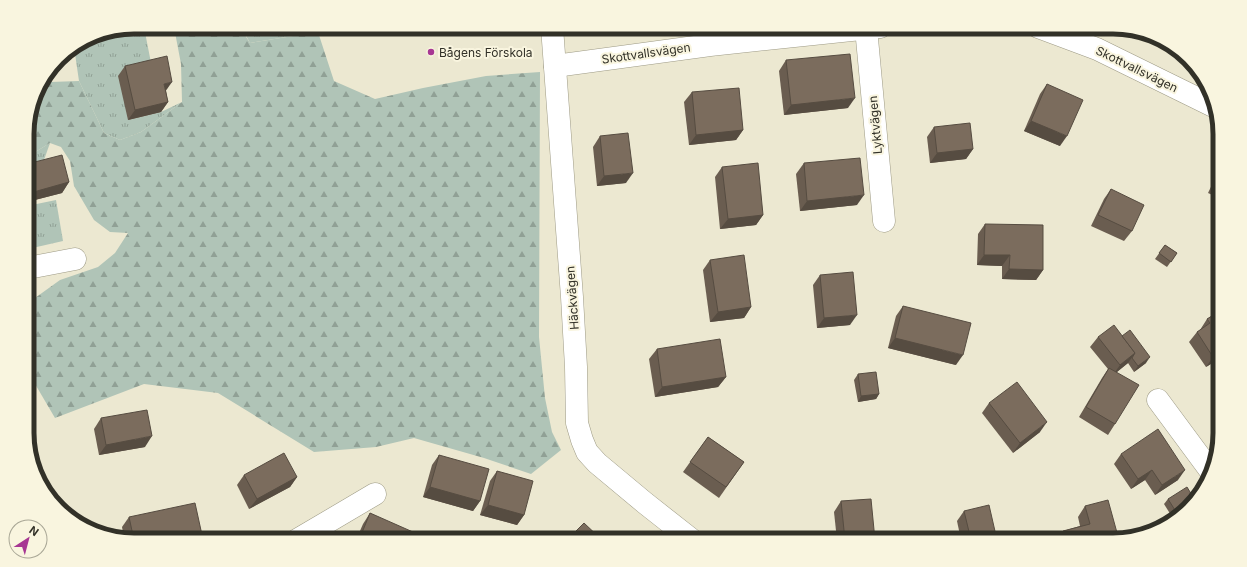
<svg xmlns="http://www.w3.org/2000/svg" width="1247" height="567" font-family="Inter,sans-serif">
<defs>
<pattern id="grass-tufts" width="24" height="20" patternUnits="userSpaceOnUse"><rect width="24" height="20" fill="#b0c4b7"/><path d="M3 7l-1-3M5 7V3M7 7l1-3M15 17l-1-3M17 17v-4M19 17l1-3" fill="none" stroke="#90a095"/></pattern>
<pattern id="forest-firs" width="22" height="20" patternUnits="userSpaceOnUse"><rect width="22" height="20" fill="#b0c4b7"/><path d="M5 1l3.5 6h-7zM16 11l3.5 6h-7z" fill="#90a095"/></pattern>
</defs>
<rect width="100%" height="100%" fill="#ece8d1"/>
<!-- grass -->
<g fill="url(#grass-tufts)">
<polygon points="134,27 144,27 152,68 128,120 161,112 182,102 141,132 120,140 104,133 79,81 74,47 93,35"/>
<polygon points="243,27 319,27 318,32 250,43 244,32"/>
<polygon points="50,143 44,160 27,166 27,157"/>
<polygon points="56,200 63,241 28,249 27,206"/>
</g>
<!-- forest -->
<polygon fill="url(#forest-firs)" points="174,27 240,27 250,43 318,32 334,81 375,99 423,88 486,76 540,72 539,337 545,398 552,432 561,450 531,474 484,458 414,438 376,447 314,452 218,393 144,384 55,418 28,372 28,303 60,280 98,267 115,253 128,233 110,232 94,220 74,186 70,161 61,147 50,143 27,157 27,127 38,87 41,83 50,82 79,81 104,133 120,140 141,132 182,102 181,64"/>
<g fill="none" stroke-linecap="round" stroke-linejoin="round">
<defs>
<g id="minor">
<polyline points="552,27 572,297 576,367 577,423 582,440 587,452 597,463 645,503 692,540"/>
<polyline points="1038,27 1097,49 1213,106"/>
<polyline points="866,28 884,221"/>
<polyline points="555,66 710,45 880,27"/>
<polyline points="28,268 75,259"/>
<polyline points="1158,400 1212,473"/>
<polyline points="297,540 375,494"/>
</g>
</defs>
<!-- minor casing -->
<use href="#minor" stroke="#9d9a85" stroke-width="23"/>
<!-- minor -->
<use href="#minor" stroke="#fff" stroke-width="22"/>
</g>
<!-- wall -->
<g fill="#6a5d50">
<polygon points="620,27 649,27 620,31"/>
<polygon points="786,60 848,108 784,115 779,71"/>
<polygon points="125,66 166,91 168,102 161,112 128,120 118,76"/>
<polygon points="1047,84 1060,146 1024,131 1040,94"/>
<polygon points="692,92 743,130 736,140 689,145 684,102"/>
<polygon points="934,127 973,149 966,159 930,163 927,137"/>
<polygon points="600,136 626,183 597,186 593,147"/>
<polygon points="804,163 857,205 800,211 796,174"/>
<polygon points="27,164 69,182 62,193 27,202"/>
<polygon points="722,167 763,215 756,225 720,229 715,177"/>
<polygon points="1219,170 1219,198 1208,193"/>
<polygon points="1111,189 1132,231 1124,241 1091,226 1104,199"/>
<polygon points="985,224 1043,270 1036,280 1002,279 1002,266 977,265 978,234"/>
<polygon points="1165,245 1177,253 1167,267 1155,259"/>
<polygon points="710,260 751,307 744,318 710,322 703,270"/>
<polygon points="820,275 850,325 817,328 813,285"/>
<polygon points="903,306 956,365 888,348 896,316"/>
<polygon points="1220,311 1220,364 1217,366 1214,362 1206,367 1189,342 1197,332 1200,330 1207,319"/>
<polygon points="1122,336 1146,363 1134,372 1128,363 1117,372 1115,424 1108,435 1079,417 1102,378 1108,369 1090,347 1098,337"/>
<polygon points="657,349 726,377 718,387 655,397 649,359"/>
<polygon points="858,374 879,394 876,399 858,402 854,380"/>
<polygon points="989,403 1040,432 1013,453 982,413"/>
<polygon points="101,418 145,447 99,455 94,429"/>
<polygon points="708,437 744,462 719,498 683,472"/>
<polygon points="1121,454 1178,480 1155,495 1145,480 1131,489 1114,464"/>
<polygon points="439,455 480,501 473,511 423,497 432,465"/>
<polygon points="497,471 524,515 517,525 480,515 490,481"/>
<polygon points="244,475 297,477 290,487 249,509 237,485"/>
<polygon points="1193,497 1174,520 1164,504 1168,499"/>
<polygon points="841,501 875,540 837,540 834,512"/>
<polygon points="1085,506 1119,540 1057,540 1063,531 1080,526 1078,517"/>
<polygon points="964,511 997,540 961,540 957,521"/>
<polygon points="370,513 420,540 356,540 363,524"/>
<polygon points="129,517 202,535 198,540 134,540 124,538 122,527"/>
</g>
<!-- shaded-wall -->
<g fill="#564c41">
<polygon points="623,27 649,27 620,31"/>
<polygon points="172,82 165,92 164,84"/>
<polygon points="855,98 848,108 784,115 791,105"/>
<polygon points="168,102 161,112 128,120 135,110"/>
<polygon points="1031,121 1067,136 1060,146 1024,131"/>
<polygon points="743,130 736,140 689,145 696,135"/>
<polygon points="973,149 966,159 930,163 937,153"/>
<polygon points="633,173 626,183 597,186 604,176"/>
<polygon points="69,182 62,193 27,202 27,197 30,193"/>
<polygon points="864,195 857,205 800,211 807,201"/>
<polygon points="763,215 756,225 720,229 728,219"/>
<polygon points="984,255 1010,255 1002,266 977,265"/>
<polygon points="1009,269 1043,270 1036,280 1002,279"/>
<polygon points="751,307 744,318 710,322 718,312"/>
<polygon points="857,315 850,325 817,328 824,318"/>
<polygon points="895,338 963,355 956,365 888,348"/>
<polygon points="1135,353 1128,363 1113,375 1120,365"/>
<polygon points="1220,353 1220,354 1214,362 1206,367 1213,357"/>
<polygon points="1150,357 1146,363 1134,372 1138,366"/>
<polygon points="726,377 718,387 655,397 662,387"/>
<polygon points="879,394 876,399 858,402 861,396"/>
<polygon points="1047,422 1040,432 1013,453 1020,443"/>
<polygon points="152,436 145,447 99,455 106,445"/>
<polygon points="1152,470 1145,480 1131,489 1138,479"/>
<polygon points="1185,470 1178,480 1155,495 1162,485"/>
<polygon points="297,477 290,487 249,509 257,499"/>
<polygon points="430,487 480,501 473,511 423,497"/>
<polygon points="488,505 524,515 517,525 480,515"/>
<polygon points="202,535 198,540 180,540"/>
</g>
<!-- building -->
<g fill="#7b6c5d" stroke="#564c41">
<polygon points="850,54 855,98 791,105 786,60"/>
<polygon points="167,56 172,82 164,84 168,102 135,110 125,66"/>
<polygon points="1047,84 1083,100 1067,136 1031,121"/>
<polygon points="739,88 743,130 696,135 692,92"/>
<polygon points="970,123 973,149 937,153 934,127"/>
<polygon points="628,133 633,173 604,176 600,136"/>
<polygon points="62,155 69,182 30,193 27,182 27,164"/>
<polygon points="860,158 864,195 807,201 804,163"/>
<polygon points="758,163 763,215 728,219 722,167"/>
<polygon points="1219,174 1219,185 1215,183"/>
<polygon points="1111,189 1144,205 1132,231 1098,215"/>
<polygon points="985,224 1043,225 1043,270 1009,269 1010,255 984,255"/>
<polygon points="1165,245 1177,253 1171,262 1159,253"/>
<polygon points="744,255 751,307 718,312 710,260"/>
<polygon points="853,272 857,315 824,318 820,275"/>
<polygon points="903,306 971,323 963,355 895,338"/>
<polygon points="1220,311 1220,353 1213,357 1197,332 1210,323 1207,319"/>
<polygon points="1114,325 1135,353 1120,365 1098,337"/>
<polygon points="1130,330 1150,357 1138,366 1132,358 1135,353 1122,336"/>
<polygon points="720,339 726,377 662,387 657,349"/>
<polygon points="1109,368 1139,385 1115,424 1086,407"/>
<polygon points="876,372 879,394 861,396 858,374"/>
<polygon points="1017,382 1047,422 1020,443 989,403"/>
<polygon points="147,410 152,436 106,445 101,418"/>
<polygon points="1158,429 1185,470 1162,485 1152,470 1138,479 1121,454"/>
<polygon points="708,437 744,462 726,487 690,462"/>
<polygon points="284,453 297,477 257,499 244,475"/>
<polygon points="439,455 489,469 480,501 430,487"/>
<polygon points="497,471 533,481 524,515 488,505"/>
<polygon points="1187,487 1193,497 1178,515 1168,499"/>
<polygon points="871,499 875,540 845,540 841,501"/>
<polygon points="1108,500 1119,540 1065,540 1063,531 1090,524 1085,506"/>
<polygon points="195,503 202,535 180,540 134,540 129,517"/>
<polygon points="989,505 997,540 971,540 964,511"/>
<polygon points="370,513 422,536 420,540 359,540"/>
<polygon points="584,523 602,540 567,540"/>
</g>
<!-- markers -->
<circle fill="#a73793" stroke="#f9f5df" stroke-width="1.5" cx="431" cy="52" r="4"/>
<g text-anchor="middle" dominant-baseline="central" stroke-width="4" stroke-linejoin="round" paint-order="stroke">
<!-- poi labels -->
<g font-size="12" fill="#323128" stroke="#f9f5df" text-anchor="start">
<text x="439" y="52">Bågens Förskola</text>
</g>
<!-- street labels -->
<g font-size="12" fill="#323128" stroke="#f9f5df">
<text transform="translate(646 53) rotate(-8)">Skottvallsvägen</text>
<text transform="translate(1137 69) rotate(26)">Skottvallsvägen</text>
<text transform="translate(875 125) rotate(-95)">Lyktvägen</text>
<text transform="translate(572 298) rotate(-94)">Häckvägen</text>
</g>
</g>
<!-- crop -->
<path d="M0 0H1247V567H0ZM134 34H1113A100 100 0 0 1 1213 134V433A100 100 0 0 1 1113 533H134A100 100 0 0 1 34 433V134A100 100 0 0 1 134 34Z" fill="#f9f5df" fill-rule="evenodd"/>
<path fill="none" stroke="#323128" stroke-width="5" d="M134 34H1113A100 100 0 0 1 1213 134V433A100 100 0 0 1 1113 533H134A100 100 0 0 1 34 433V134A100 100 0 0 1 134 34Z"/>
<!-- north arrow -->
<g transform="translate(28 539) rotate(36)"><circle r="19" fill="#f9f5df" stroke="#a9a796"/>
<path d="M0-3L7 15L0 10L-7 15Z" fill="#a73793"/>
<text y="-6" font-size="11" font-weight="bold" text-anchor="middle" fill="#323128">N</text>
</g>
</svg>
